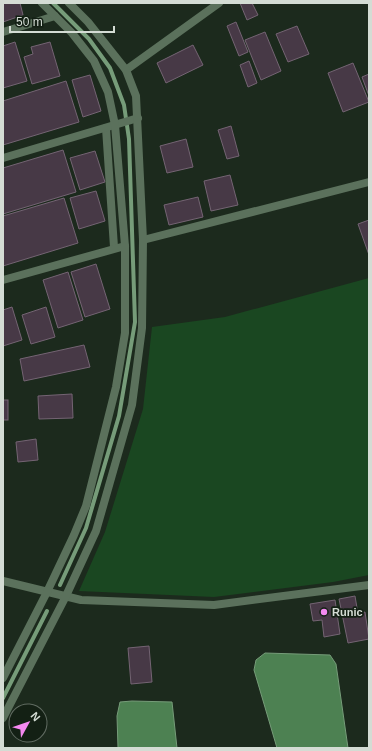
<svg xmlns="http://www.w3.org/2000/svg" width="372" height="751" font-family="Helvetica,sans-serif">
<rect width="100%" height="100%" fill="#1c2a1d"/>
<!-- green -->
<polygon fill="#1a4721" points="369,278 369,575 333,582 214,597 79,591 105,532 143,409 152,327 225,317"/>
<!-- water -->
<g fill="#4d8152" stroke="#769c79">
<polygon points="265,653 330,655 336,664 348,748 277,748 254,670 256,660"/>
<polygon points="132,701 172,702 177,748 118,748 117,716 120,702"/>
</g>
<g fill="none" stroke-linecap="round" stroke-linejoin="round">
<!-- stream -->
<g stroke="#769c79" stroke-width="4">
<polyline points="53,3 89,39 110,68 124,105 129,139 135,322 119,416 86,528 60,585"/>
<polyline points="3,698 47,611"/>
</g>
</g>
<!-- building -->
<g fill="#473946" stroke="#746473">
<polygon points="3,3 20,3 23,15 3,22"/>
<polygon points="240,3 252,3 258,15 247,20"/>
<polygon points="236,22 248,52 239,56 227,26"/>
<polygon points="297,26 309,54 288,62 276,34"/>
<polygon points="265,32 281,71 261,80 245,40"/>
<polygon points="15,42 27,81 3,88 3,46"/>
<polygon points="50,42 60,76 32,84 24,57 33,54 31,47"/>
<polygon points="193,45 203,65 166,83 157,63"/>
<polygon points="249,61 257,83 248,87 240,65"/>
<polygon points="353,63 369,102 343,112 328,73"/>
<polygon points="369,74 369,96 362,77"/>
<polygon points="90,75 101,111 83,117 72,80"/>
<polygon points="66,81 79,122 3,145 3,101"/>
<polygon points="231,126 239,156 227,159 218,130"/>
<polygon points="186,139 193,167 167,173 160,146"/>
<polygon points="63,150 76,192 3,214 3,168"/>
<polygon points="95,151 105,182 80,190 70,158"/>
<polygon points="230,175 238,205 211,211 204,181"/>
<polygon points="96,191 105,221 79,229 70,198"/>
<polygon points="198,197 203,217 169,225 164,205"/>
<polygon points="64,198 78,243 3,266 3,216"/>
<polygon points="369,220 369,255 358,224"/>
<polygon points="96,264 110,309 85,317 71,272"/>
<polygon points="68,272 83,320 58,328 43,280"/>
<polygon points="12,307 22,340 3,346 3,310"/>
<polygon points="46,307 55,337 31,344 22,315"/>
<polygon points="84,345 90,367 24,381 20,359"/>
<polygon points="72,394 73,418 39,419 38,396"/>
<rect x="3" y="400" width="5" height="20"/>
<polygon points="36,439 38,460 18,462 16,442"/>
<polygon points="355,596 358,614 365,612 369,639 348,643 339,599"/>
<polygon points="335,600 340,634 324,637 322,620 313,621 310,604"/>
<polygon points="149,646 152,682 131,684 128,648"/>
</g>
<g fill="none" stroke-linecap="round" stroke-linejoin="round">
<!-- street -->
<g stroke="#5b715c" stroke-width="8">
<polyline points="3,32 55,16"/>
<polyline points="126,70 219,3"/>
<polyline points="106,128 114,247"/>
<polyline points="3,158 138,118"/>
<polyline points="143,240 369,182"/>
<polyline points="3,280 125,246"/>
<polyline points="3,581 81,600 214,605 369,585"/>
<polyline points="3,678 47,592 74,535 86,506 116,387 125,333 125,246 115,125 108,92 94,61 72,33 42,3"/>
<polyline points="3,718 65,598 96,531 132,405 142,328 143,240 136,96 126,70 88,22 69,3"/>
</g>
</g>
<!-- markers -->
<circle fill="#f489f0" stroke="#132014" stroke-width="1.5" cx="324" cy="612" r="4"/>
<g text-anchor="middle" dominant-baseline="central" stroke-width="3.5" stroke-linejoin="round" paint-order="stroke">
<!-- poi labels -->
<g font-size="11" font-weight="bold" fill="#d4dcd4" stroke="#132014" text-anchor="start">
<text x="332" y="612">Runic</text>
</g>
</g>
<!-- border -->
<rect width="372" height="751" fill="none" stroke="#d4dcd4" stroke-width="8"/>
<!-- north arrow -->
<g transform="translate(28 723) rotate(50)"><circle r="19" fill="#132014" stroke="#606b61"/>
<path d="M0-3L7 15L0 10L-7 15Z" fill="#f489f0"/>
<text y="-6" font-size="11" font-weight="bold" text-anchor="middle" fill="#d4dcd4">N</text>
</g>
<!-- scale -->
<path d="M10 26v6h104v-6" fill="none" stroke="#d4dcd4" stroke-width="2"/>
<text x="16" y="26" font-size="12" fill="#d4dcd4" stroke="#132014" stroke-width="3" paint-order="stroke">50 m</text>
</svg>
